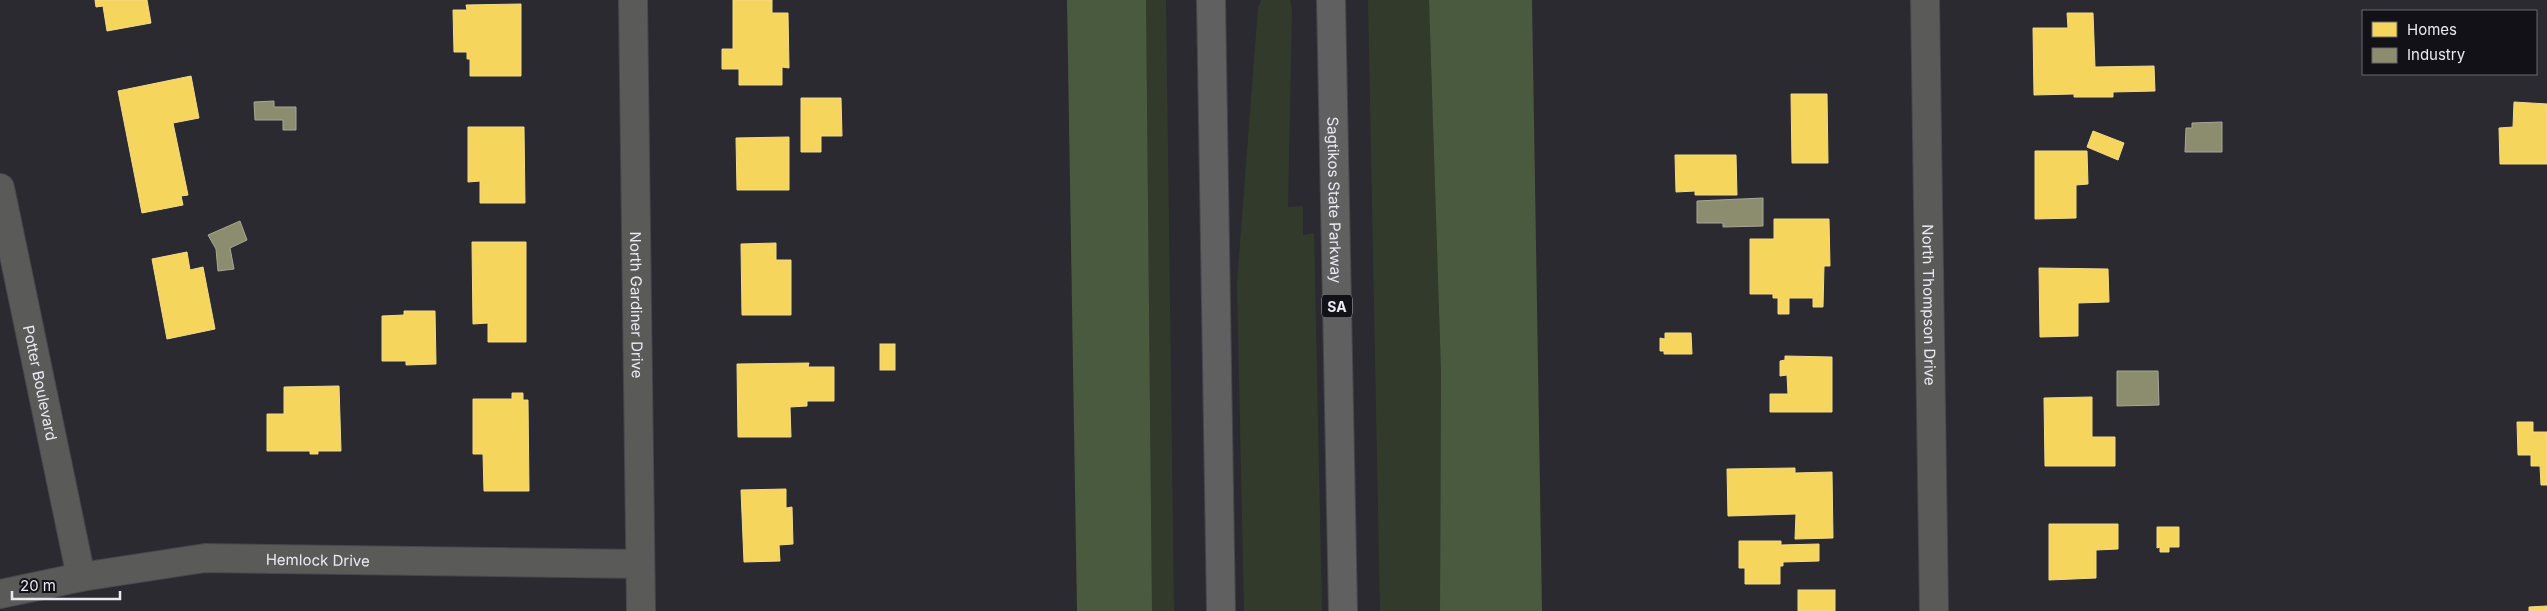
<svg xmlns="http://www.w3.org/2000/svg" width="2547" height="611" font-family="Inter,sans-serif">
<rect width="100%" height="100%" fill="#2b2a31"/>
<!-- green -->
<g fill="#323b2b">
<polygon points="1146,0 1166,0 1174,611 1152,611"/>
<polygon points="1261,0 1290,0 1292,10 1288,207 1303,206 1303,235 1314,233 1322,611 1244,611 1237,283 1258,8"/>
<polygon points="1368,0 1429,0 1441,372 1440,611 1380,611"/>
</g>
<!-- forest -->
<g fill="#4a5a3e">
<polygon points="1067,0 1146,0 1152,611 1077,611"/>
<polygon points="1429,0 1532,0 1542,611 1440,611 1441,372"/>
</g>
<!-- homes -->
<g fill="#f6d55c" stroke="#f3db89">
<polygon points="95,0 147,0 151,23 107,31 103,6 96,7"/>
<polygon points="733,0 772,0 772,13 788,13 789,68 782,67 782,85 739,85 739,69 722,69 722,49 733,49"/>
<polygon points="521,4 521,76 470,76 470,59 467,59 467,52 454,52 453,10 467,10 466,5"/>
<polygon points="2067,13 2093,13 2095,67 2154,66 2155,91 2113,92 2113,97 2074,97 2074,94 2034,95 2033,28 2068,28"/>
<polygon points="191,76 199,118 173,123 188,195 181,196 183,205 142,213 118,91"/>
<polygon points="1791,94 1827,94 1828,163 1792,163"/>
<polygon points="801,98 841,98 842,136 821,136 821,152 801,152"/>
<polygon points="2514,102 2547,104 2547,164 2500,164 2499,128 2513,127"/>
<polygon points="468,127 524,127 525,203 480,203 480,181 468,182"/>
<polygon points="2093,131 2124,143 2118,160 2087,147"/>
<polygon points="789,137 789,190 737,190 736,138"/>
<polygon points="2035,151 2087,151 2088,184 2076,185 2076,218 2035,219"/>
<polygon points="1675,155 1736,155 1737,195 1695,195 1695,191 1676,192"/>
<polygon points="1774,219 1829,219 1830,266 1824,266 1823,307 1813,307 1813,298 1789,298 1789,314 1778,314 1778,298 1773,298 1773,294 1750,294 1750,239 1774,239"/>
<polygon points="472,242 526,242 526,342 488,342 488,323 473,324"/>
<polygon points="776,243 776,260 791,260 791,315 742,315 741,244"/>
<polygon points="187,252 190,270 203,267 215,329 167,339 152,259"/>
<polygon points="2039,268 2108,269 2109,302 2078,303 2078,336 2040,337"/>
<polygon points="404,311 435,311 436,364 406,365 406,361 382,361 382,316 404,315"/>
<polygon points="1665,333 1691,333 1692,354 1664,354 1664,351 1660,351 1660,338 1665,339"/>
<rect x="880" y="344" width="15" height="26"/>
<polygon points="1785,356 1832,357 1832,412 1770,412 1770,394 1788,394 1787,375 1780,376 1780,361 1785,360"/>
<polygon points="809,363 808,367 834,367 834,401 807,401 807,406 790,407 791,437 738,437 737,364"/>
<polygon points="339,386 341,451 318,451 318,454 310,454 310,451 267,451 267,414 284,414 284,387"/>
<polygon points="512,393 523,393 523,400 528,400 529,491 484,491 483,454 473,454 473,399 512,399"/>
<polygon points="2092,397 2092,437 2115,437 2115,466 2045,466 2044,398"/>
<polygon points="2517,422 2533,422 2533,432 2547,432 2547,485 2541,485 2540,466 2531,466 2531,455 2518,455"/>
<polygon points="1795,468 1795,473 1832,472 1833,538 1795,539 1796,514 1728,516 1727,469"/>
<polygon points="786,489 786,508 792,507 793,544 779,545 780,561 744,562 741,490"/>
<polygon points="2049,524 2118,524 2118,549 2096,550 2096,578 2049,580"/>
<polygon points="2157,527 2179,527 2179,547 2169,547 2169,552 2160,552 2160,547 2157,548"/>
<polygon points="1739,541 1781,541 1781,545 1819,544 1819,561 1783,562 1783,566 1780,566 1780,584 1745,584 1745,568 1739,568"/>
<rect x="1798" y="590" width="37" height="21"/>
<polygon points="2547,606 2547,611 2529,611 2529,607"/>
</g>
<!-- industry -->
<g fill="#8c8c6e" stroke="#a8a896">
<polygon points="274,101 274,107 296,107 296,130 283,130 283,120 255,120 254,102"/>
<polygon points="2222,122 2222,152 2185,152 2186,128 2192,128 2192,123"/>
<polygon points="1763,198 1763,226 1723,227 1723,223 1697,223 1697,201"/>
<polygon points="240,221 247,240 230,248 234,269 218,271 216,249 208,235"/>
<polygon points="2117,371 2158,371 2159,405 2117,406"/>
</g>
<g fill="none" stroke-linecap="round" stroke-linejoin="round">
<defs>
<g id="street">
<path id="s1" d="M633,0l8,611"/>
<path id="s2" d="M1925,0l9,611"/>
<path id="s3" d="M0,188l81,389"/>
<path id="s4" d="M0,594l81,-17 124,-19 435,6"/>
</g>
<g id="highway">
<polyline points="1211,0 1221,611"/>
<path id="s5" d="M1331,0l12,611"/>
</g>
</defs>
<!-- street casing -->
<use href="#street" stroke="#47464b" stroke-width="30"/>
<!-- highway casing -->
<use href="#highway" stroke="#47464b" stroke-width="30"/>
<!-- street -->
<use href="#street" stroke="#5a5a59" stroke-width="28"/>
<!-- highway -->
<use href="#highway" stroke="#616060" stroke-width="28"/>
</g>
<g text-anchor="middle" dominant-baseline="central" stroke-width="5" stroke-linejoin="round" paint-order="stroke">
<!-- shield labels -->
<rect fill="#111117" stroke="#aaa9b1" stroke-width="1" x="1322" y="294.5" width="30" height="23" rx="4"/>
<g font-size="14" font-weight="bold" fill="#ebeaf3">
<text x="1337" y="306">SA</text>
</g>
<!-- street labels -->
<g font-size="15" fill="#ebeaf3" stroke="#111117">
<text stroke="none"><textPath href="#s5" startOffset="200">Sagtikos State Parkway</textPath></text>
<text stroke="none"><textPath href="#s1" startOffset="305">North Gardiner Drive</textPath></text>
<text stroke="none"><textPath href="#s2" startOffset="305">North Thompson Drive</textPath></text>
<text stroke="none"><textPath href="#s3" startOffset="199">Potter Boulevard</textPath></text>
<text stroke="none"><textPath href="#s4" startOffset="321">Hemlock Drive</textPath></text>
</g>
</g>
<!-- legend -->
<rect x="2362" y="10" width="175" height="65" fill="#111117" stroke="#68686f"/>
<rect x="2372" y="22" width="25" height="15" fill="#f6d55c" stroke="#68686f"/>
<text x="2407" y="35" font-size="15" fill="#ebeaf3">Homes</text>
<rect x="2372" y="48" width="25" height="15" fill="#8c8c6e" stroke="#68686f"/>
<text x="2407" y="60" font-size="15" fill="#ebeaf3">Industry</text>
<!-- scale -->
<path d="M12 591v8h108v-8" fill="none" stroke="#ebeaf3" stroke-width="2.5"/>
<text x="20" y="591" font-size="15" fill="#ebeaf3" stroke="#111117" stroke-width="4" paint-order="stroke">20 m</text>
</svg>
